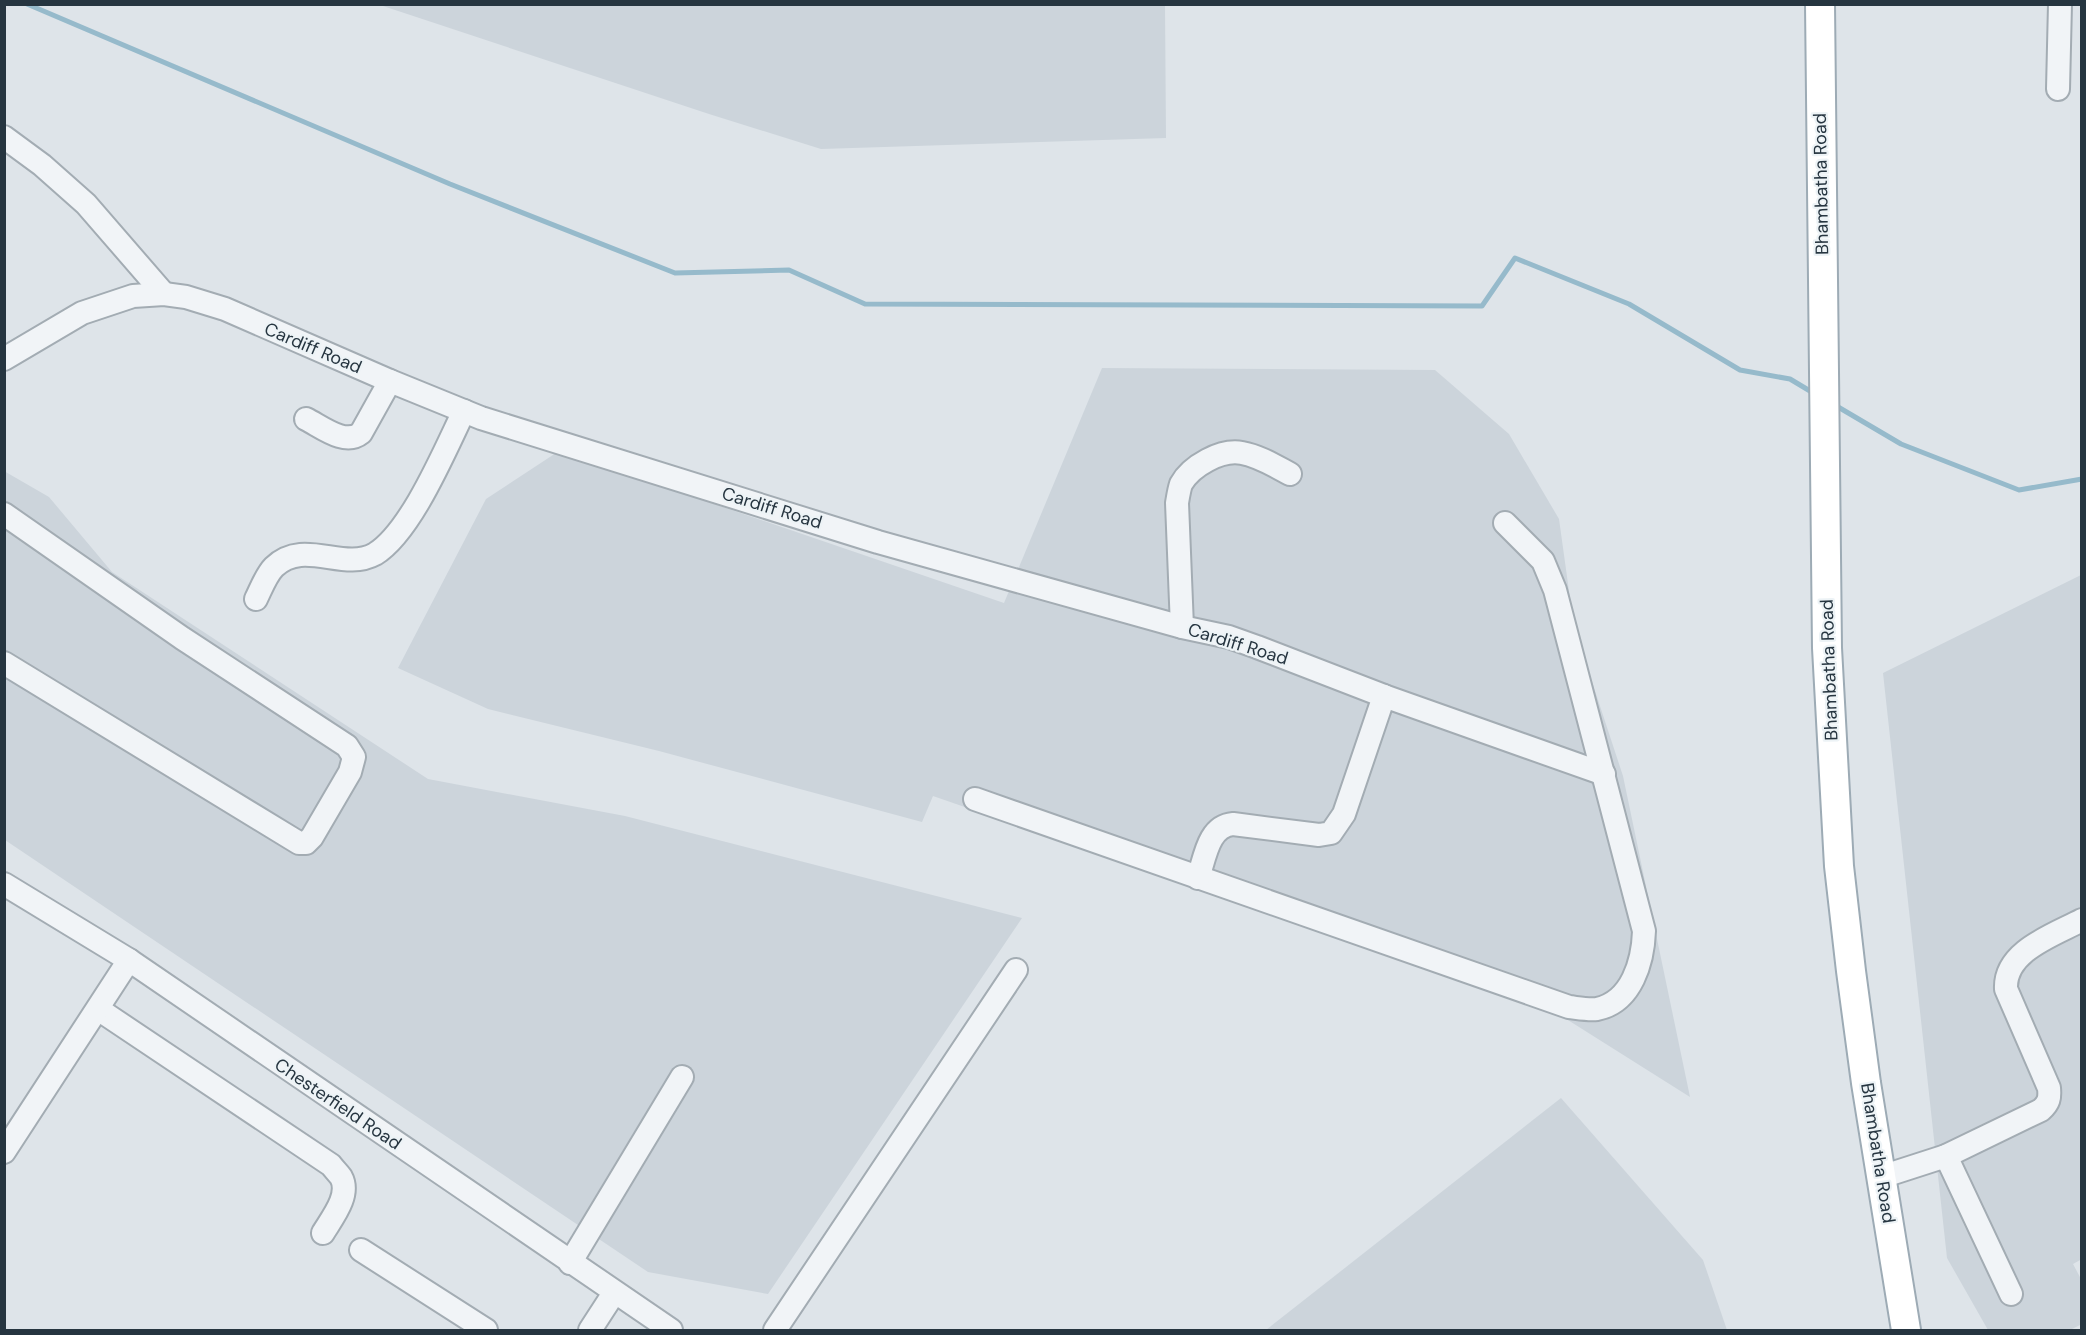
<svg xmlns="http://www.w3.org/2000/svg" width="2086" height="1335" font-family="'DM Sans',sans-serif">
<rect width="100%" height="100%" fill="#dee4e9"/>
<!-- built -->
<g fill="#ccd4db">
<polygon points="380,5 1165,5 1166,138 821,149 709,114"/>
<polygon points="1102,368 1435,370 1509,434 1559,519 1574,627 1623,776 1690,1097 1552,1010 933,796 922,822 659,751 488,709 398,668 486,499 559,451 1004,603"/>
<polygon points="4,471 49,497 112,572 428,779 625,816 1022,918 768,1294 648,1272 5,840"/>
<polygon points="2081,575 2082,1259 2073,1264 2081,1279 2082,1324 2070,1330 1988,1330 1947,1258 1883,673"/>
<polygon points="1561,1098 1703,1260 1727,1330 1266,1330"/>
</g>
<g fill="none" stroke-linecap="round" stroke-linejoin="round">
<!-- stream -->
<g stroke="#96bacb" stroke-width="5">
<polyline points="27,4 450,184 675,273 789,270 865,304 1482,306 1515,258 1629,304 1740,370 1790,379 1815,394"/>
<polyline points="1833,404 1901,444 2019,490 2082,479"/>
</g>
<defs>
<g id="minor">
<polyline points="2058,89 2060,4"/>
<polyline points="4,137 42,165 86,204 164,294"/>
<polyline points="4,359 82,313 133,296 164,294 186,297 225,309 390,381 481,418 878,542 1182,627 1229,637 1257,647 1384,696 1604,774"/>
<path d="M306,419c16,8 39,27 55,14l29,-52"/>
<polyline points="4,514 182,638 347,746 354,757 350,772 312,837 306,843 299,843 4,663"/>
<path d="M256,599c5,-10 10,-24 18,-32 30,-29 69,5 101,-13 36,-22 70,-104 89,-143"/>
<path d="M1182,627l-5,-124c1,-6 2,-13 4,-19 10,-18 40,-35 61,-31 17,3 33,13 48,21"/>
<path d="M975,799l594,208c9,1 19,3 28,2 35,-7 46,-48 47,-78l-89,-341 -12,-29 -38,-38"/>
<path d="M1198,878c7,-20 10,-52 35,-54l86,11 12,-2 13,-19 40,-118"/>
<polyline points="4,884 129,960 671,1330"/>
<path d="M98,1009l233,156c3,4 7,8 10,12 10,18 -9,41 -18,56"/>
<polyline points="4,1152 129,960"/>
<polyline points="1946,1156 2011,1294"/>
<path d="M1881,1177l65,-21 95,-46c8,-7 9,-12 8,-22l-43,-99c-2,-38 48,-54 76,-69"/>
<polyline points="361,1250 486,1330"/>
<polyline points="570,1263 682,1077"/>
<polyline points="590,1330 614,1293"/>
<polyline points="775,1330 1016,970"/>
</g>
<polyline id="major" points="1820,4 1827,648 1839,866 1851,971 1866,1083 1906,1330"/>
</defs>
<!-- minor casing -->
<use href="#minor" stroke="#a3acb3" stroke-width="26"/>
<!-- major casing -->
<use href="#major" stroke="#9dabb5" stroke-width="32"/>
<!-- minor -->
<use href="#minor" stroke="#f1f4f7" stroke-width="22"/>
<!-- major -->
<use href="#major" stroke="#fff" stroke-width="28"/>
</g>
<g text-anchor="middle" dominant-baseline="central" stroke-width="4.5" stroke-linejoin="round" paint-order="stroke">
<!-- street labels -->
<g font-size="18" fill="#263540" stroke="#edf3f6">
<text transform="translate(1821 184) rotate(-91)">Bhambatha Road</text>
<text transform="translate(313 348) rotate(23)">Cardiff Road</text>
<text transform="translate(772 508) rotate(17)">Cardiff Road</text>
<text transform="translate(1238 644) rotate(17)">Cardiff Road</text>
<text transform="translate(1829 670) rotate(-92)">Bhambatha Road</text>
<text transform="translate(338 1104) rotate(34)">Chesterfield Road</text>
<text transform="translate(1878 1153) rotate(81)">Bhambatha Road</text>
</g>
</g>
<!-- border -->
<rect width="2086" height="1335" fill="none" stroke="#263540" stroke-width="12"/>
</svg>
